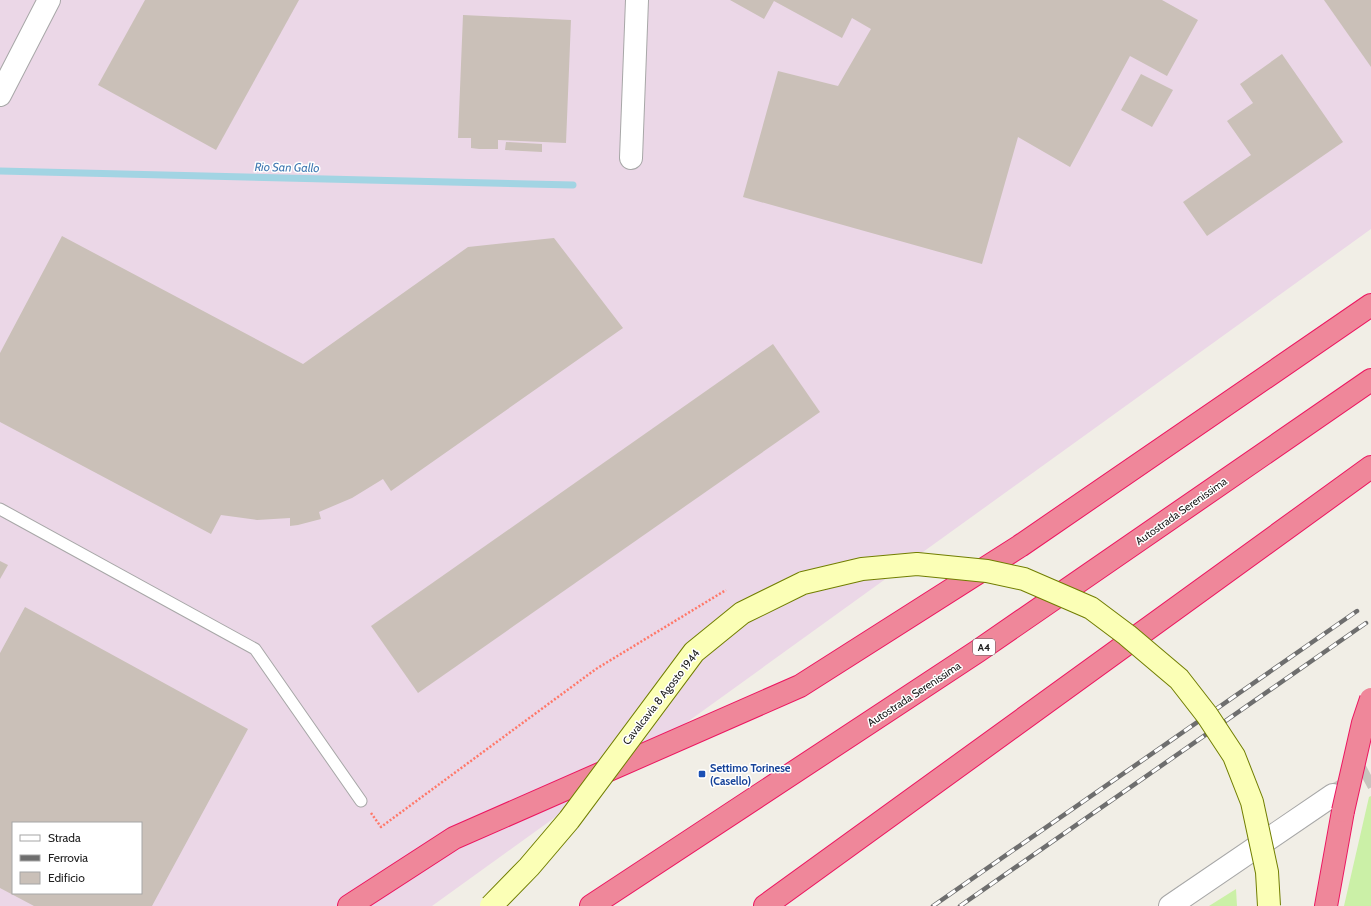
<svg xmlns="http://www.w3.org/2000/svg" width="1371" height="906" font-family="Cabin,sans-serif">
<rect width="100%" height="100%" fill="#f1eee6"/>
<!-- industrial -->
<path fill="#ebd7e7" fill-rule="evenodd" d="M0,0h1371v229l-939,677h-432zM13,823h128v70h-128z"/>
<!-- grass -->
<g fill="#cbf0a7">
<polygon points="1371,796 1371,906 1344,906 1369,797"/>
<polygon points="1236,889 1237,906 1209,906"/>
</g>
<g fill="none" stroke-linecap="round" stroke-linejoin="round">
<!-- stream -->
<polyline stroke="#a2d4e3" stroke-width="7" points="0,171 573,185"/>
</g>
<!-- building -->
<g fill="#cac0b8" fill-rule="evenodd">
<polygon points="145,0 299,0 216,150 98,85"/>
<polygon points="730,0 1162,0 1198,20 1167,76 1130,56 1070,167 1018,137 982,264 743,197 778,71 838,86 871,29 852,18 842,38 774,1 764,19"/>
<polygon points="1324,0 1371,0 1371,67"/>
<polygon points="463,15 571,20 566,143 498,140 498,149 479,149 471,148 471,138 458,138"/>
<polygon points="1282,54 1343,142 1207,236 1183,202 1251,155 1227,121 1253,103 1240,84"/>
<polygon points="1141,74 1173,90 1152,127 1121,110"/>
<polygon points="506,142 542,144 542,152 505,150"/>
<polygon points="62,236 303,364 468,247 554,238 623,328 391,491 383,479 352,498 319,512 321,519 298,525 290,526 290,518 257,520 221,515 211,534 0,422 0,353"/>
<polygon points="773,344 820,412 418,693 371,626"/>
<polygon points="0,561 8,565 0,579"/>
<path d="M25,607l223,122 -96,177h-118l-34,-18v-235zM13,823h128v70h-128z"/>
</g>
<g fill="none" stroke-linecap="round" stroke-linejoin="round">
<!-- street-tunnel -->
<polyline stroke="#c7c5be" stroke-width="22" stroke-dasharray="22 11" stroke-linecap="butt" points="1334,795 1371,775"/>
<defs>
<polyline id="lane" points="0,509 255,649 361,801"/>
<g id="street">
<polyline points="0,95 49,0"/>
<polyline points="631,158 637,0"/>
<polyline points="1170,906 1333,795"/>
</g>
<g id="highway">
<polyline points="349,906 454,838 800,686 1020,546 1371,305"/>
<polyline points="591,906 978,651 1371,380"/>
<polyline points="765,906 1371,467"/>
<polyline points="1326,906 1343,811"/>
</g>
</defs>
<!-- lane casing -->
<use href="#lane" stroke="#a7a7a7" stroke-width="13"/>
<!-- street casing -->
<use href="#street" stroke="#a7a7a7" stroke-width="24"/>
<!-- highway casing -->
<use href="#highway" stroke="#ec1660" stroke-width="24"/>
<!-- path -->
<polyline stroke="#ff7869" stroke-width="2.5" stroke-dasharray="2 2" stroke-linecap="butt" points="371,813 381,827 596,669 726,590"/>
<!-- lane -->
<use href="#lane" stroke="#fff" stroke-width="11"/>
<!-- street -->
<use href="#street" stroke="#fff" stroke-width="22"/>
<!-- highway -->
<use href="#highway" stroke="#ef879a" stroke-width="22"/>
<defs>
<g id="rail">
<polyline points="933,906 1357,611"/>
<polyline points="960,906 1366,623"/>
</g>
</defs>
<!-- rail casing -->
<use href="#rail" stroke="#6e6e6e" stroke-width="4.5"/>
<!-- rail -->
<use href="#rail" stroke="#fff" stroke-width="3" stroke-dasharray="9" stroke-linecap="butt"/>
<defs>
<polyline id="secondary-bridge" points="491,906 529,867 569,820 694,652 742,613 803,583 862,569 917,564 987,571 1024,579 1091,608 1127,635 1179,679 1207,715 1234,756 1252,802 1267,872 1269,906"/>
<polyline id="highway-bridge" points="1343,811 1363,723 1371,699"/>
</defs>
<!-- secondary-bridge casing -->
<use href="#secondary-bridge" stroke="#717e00" stroke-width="24" stroke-linecap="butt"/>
<!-- highway-bridge casing -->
<use href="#highway-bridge" stroke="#ec1660" stroke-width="24" stroke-linecap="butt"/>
<!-- secondary-bridge -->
<use href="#secondary-bridge" stroke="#fbffb6" stroke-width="22"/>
<!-- highway-bridge -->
<use href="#highway-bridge" stroke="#ef879a" stroke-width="22"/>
</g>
<!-- markers -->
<rect fill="#1a4fb4" stroke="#fff" stroke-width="1.5" x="698" y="770" width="8" height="8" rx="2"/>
<g text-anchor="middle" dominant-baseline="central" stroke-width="3" stroke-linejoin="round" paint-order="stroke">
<!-- shield labels -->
<rect fill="#fff" stroke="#636363" stroke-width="1" x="973" y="639" width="22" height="16" rx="3"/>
<g font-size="10" font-weight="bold" fill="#202020">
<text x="984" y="647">A4</text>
</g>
<!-- street labels -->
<g font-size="11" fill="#202020" stroke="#fff">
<text transform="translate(1181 511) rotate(-35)">Autostrada Serenissima</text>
<text transform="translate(914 694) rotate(-33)">Autostrada Serenissima</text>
<text transform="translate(661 697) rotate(-52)">Cavalcavia 8 Agosto 1944</text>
</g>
<!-- transit labels -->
<g font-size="11" font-weight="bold" fill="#164399" stroke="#fff" text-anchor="start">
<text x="710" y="768">Settimo Torinese<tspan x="710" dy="13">(Casello)</tspan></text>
</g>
<!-- water labels -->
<g font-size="12" font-style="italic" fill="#4079b2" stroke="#fff">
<text transform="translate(287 167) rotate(1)">Rio San Gallo</text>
</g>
</g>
<!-- legend -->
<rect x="12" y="822" width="130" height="72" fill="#ffffff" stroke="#a6a6a6"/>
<rect x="20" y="835" width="20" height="6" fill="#ffffff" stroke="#a6a6a6"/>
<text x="48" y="842" font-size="12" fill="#202020">Strada</text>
<rect x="20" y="855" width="20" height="6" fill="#6e6e6e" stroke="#a6a6a6"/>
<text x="48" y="862" font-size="12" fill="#202020">Ferrovia</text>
<rect x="20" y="872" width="20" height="12" fill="#cac0b8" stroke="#a6a6a6"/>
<text x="48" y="882" font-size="12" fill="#202020">Edificio</text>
</svg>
